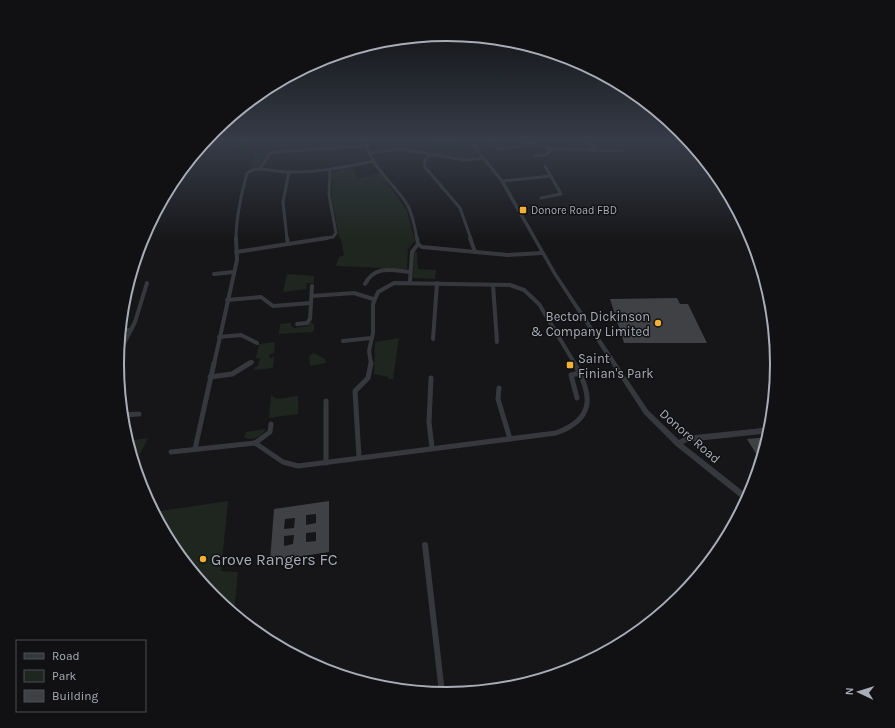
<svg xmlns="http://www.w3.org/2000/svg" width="895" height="728" font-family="Karla,sans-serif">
<rect width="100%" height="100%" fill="#161618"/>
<!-- green -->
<g fill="#1e261f">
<polygon points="236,141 254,141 249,152 236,149"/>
<polygon points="426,141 458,141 465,150 472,149 478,156 464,159 426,151"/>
<polygon points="255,152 270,152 259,167 254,168 251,166"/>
<polygon points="352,167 358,178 381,173 407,211 415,241 408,249 407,269 336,266 339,257 344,255 341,239 339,237 332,199 332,172"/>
<polygon points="414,252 417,252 418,269 436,270 435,279 413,278"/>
<polygon points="287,274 314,276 314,283 307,283 306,289 283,292"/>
<polygon points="310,322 314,324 314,330 312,332 279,334 280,324 291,323 291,326 294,328 308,326"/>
<polygon points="399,338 393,379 388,379 388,377 374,374 375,342"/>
<polygon points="275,342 274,353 270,354 269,358 274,357 273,368 254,370 255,367 258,366 260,358 256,358 259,344"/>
<polygon points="314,353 325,359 326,363 310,366 309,356"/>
<polygon points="271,395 277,399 298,396 298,414 269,418"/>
<path d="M266,429c-4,7 -14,13 -22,8l2,-5z"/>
<polygon points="148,438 135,464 128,441"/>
<polygon points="228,501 221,571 238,572 234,614 214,597 173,547 154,512"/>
</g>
<!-- building -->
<g fill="#404145" fill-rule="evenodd">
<polygon points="731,211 738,211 752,238 748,238"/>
<polygon points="677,298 680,304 688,304 707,343 624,343 610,299"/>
<polygon points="769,437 765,450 761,462 747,439"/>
<path d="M329,501v51l-59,9 4,-52zM316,514v9l-10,2v-10zM295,518l-1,10 -10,1 1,-10zM316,532v9l-10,1v-9zM294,535l-1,9 -9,2v-10z"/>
</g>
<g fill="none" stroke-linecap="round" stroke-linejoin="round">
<!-- minor-far3 -->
<g stroke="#37383d" stroke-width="3">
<path d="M366,141c4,27 29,42 42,65 5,10 7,22 9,33"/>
<polyline points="491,141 499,149 520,146 530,142"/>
<polyline points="527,141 551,149 622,151"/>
<polyline points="585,141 598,150"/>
<polyline points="369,153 401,149 464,160 484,158"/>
<polyline points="431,154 425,160 424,166 460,208 471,239"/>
<polyline points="535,156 546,155 551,149"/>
<polyline points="260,169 270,154 275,152 366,146"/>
<polyline points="502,181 551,176"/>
<polyline points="541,198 561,194 545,166"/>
<path d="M236,239c0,-23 5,-44 11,-66 11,-8 26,-1 39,-1 30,1 59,-5 88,-11"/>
<polyline points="287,239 283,202 289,172"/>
<polyline points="320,239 333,237 336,233 329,195 330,170"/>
</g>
<!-- minor-far2 -->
<g stroke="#37383d" stroke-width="4">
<polyline points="287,238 288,244"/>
<polyline points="417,238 418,244 422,247 508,255 542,253"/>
<polyline points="470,238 475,252"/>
<polyline points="236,252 327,238"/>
<polyline points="214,274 234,272"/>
<polyline points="410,282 412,252 418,244"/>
<path d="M365,284c10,-19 27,-14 45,-12"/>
<polyline points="493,285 497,342"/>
<polyline points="312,296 354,293 373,299"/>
<polyline points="227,300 261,297 273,306 311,303"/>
<polyline points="297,324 307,323 310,319 312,286"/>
<polyline points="121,330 131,330"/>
<polyline points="219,337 241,335 257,343"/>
<polyline points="433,339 437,283"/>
<polyline points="343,341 371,338"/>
<polyline points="118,355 135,322 147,283"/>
<polyline points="214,364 237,260 236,238"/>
<polyline points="248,364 252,362"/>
<polyline points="371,364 369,351 373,333 373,304 378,292 394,283 510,285 524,290 539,304 575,364"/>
</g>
<!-- minor-far1 -->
<g stroke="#37383d" stroke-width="5">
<polyline points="210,377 232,374 250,363"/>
<polyline points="431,378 429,422 432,448"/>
<polyline points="499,388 498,399 510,439"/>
<polyline points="577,398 571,375 580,373"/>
<polyline points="326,401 326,463"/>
<polyline points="122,415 139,414"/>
<polyline points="255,443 270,432 271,424"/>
<polyline points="195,449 214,363"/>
<path d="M171,452l84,-9 28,19 15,4 258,-33c39,-14 37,-38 18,-70"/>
<polyline points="359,457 355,391 368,378 371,363"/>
</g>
<!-- minor -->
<polyline stroke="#37383d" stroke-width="6" points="425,545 442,693"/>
<!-- tertiary -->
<g fill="#37383d" fill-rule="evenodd">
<polygon points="217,141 221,141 195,156 193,156 197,152"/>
<polygon points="468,141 471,141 504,181 557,274 648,410 679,440 686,436 771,427 770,433 687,442 683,444 749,496 746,502 676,446 644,414 553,274 500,181"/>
</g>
</g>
<!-- sky -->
<linearGradient id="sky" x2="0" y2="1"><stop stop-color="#0c0c0d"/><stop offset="0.58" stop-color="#363c48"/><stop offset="1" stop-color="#363c48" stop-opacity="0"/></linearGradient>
<rect width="895" height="242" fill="url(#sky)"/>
<!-- markers -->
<g fill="#f2b134" stroke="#111113" stroke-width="1.5">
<rect x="519" y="206" width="8" height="8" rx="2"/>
<circle cx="658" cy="323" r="4"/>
<rect x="566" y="361" width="8" height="8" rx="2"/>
<circle cx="203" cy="559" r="4"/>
</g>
<g text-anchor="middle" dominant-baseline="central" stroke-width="3" stroke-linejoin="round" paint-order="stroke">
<!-- far-poi labels -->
<g font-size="11" fill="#a8adb8" stroke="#111113" text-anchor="start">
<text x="531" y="210">Donore Road FBD</text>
</g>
<!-- poi labels -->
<g font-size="13" fill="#a8adb8" stroke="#111113" text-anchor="end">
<text x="650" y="316">Becton Dickinson<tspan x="650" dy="15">&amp; Company Limited</tspan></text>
<text x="578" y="358" text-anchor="start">Saint<tspan x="578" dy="15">Finian's Park</tspan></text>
</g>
<!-- street labels -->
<g font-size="13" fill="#a8adb8" stroke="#111113">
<text transform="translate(690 436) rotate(41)">Donore Road</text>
</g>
<!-- near-poi labels -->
<g font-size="16" fill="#a8adb8" stroke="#111113" text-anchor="start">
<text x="211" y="559">Grove Rangers FC</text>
</g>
</g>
<!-- crop -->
<path d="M0 0H895V728H0ZM124 364a323 323 0 1 1 646 0a323 323 0 1 1-646 0Z" fill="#111113" fill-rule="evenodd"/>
<path fill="none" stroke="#a8adb8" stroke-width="2" d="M124 364a323 323 0 1 1 646 0a323 323 0 1 1-646 0Z"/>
<!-- legend -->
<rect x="16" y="640" width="130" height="72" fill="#111113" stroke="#4d4f55"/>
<rect x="24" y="653" width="20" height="6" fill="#37383d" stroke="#4d4f55"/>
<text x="52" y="660" font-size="12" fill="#a8adb8">Road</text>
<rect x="24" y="670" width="20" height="12" fill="#1e261f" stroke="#4d4f55"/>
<text x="52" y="680" font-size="12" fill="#a8adb8">Park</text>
<rect x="24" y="690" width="20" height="12" fill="#404145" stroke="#4d4f55"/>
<text x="52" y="700" font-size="12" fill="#a8adb8">Building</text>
<!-- north arrow -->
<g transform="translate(859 692) rotate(274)" stroke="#111113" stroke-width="3" paint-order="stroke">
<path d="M0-3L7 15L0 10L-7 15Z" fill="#a8adb8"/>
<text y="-6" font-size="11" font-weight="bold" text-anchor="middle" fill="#a8adb8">N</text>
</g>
</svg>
